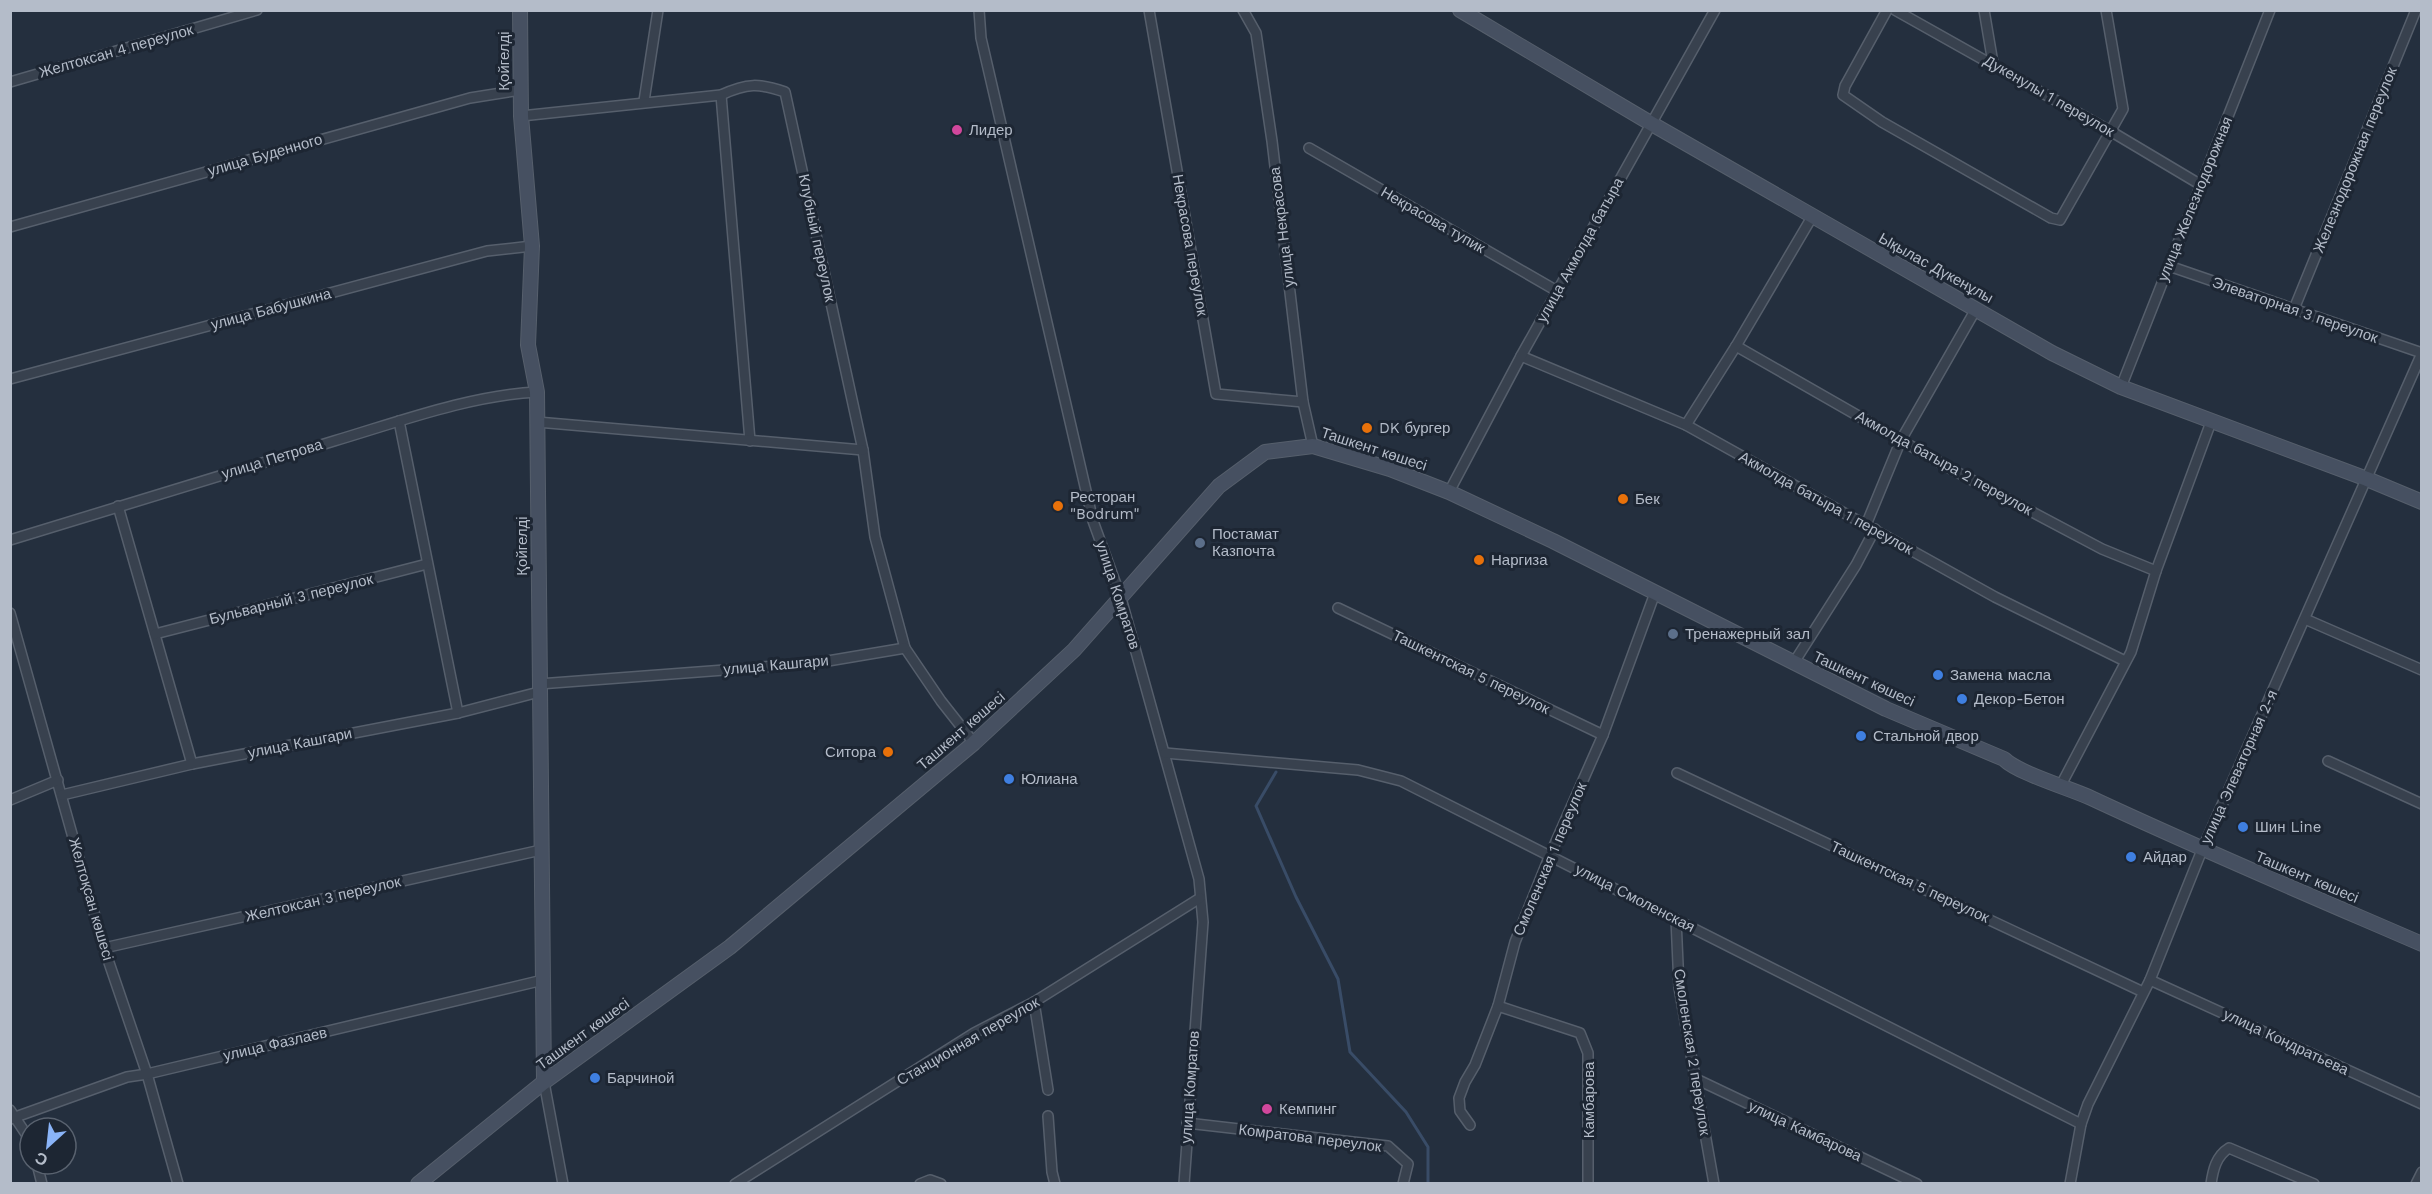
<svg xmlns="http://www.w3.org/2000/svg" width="2432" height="1194" font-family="'Work Sans',sans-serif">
<rect width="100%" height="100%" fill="#242f3e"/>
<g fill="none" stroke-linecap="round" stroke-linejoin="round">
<!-- stream -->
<polyline stroke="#394c67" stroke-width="3" points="1276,772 1256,806 1296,897 1338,979 1350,1052 1406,1112 1428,1147 1428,1184"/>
<defs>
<g id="street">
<polyline points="979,10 981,38 1093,521 1121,598 1199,879 1203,922 1184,1184"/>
<polyline points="1149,10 1216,394 1303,402"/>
<polyline points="1243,10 1256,33 1272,141 1303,402 1313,446"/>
<polyline points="1887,10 1845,86 1843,95 1882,122 2051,218 2060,220 2123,109 2106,10"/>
<polyline points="1895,10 2112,132 2201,185"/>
<polyline points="1984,10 1993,63"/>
<polyline points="10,82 257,10"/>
<polyline points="721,95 750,441"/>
<polyline points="644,101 658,10"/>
<path d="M521,116l200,-21c26,-12 38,-12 64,-3l78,358 12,87 30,111 36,53 33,42"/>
<polyline points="1309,148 1557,291"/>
<polyline points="10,227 470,98 520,90"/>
<polyline points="2294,309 2416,10"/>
<polyline points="1736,346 1951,469 2102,549 2156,571"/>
<polyline points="1521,356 1686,425 1995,597 2125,661"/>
<polyline points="10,379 487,251 532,246"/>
<polyline points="2121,387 2270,10"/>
<polyline points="399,421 458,713"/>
<polyline points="537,422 863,450"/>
<polyline points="1686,425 1736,346 1812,217"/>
<polyline points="1449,492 1521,356 1715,10"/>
<polyline points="118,506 192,764"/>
<polyline points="1866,525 1901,440 1976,309"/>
<path d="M10,540c108,-34 216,-67 324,-99 64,-19 137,-46 203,-49"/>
<polyline points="1338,608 1603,735"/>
<polyline points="10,613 104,948 147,1074 178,1184"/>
<polyline points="2305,619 2422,670"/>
<polyline points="155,634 427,564"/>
<polyline points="1793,664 1856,565 1875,529"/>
<polyline points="539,684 816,663 905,648"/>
<polyline points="1165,753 1358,770 1401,781 2081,1124"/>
<polyline points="2328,761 2422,804"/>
<polyline points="1677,773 2143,992"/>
<polyline points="2061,785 2131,652 2156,571 2211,422"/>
<polyline points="62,795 192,764 458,713 539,692"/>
<polyline points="10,800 58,780"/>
<polyline points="1676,919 1679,987 1714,1184"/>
<polyline points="104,948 541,850"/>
<polyline points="2150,980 2422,1104"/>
<polyline points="1034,1002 1048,1090"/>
<polyline points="1498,1006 1580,1033 1588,1053 1588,1184"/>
<polyline points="1694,1078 1917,1184"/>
<polyline points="544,1082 563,1184"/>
<polyline points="10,1110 30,1140"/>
<polyline points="1048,1116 1052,1172 1055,1184"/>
<polyline points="10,1119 127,1077 147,1074 543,980"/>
<polyline points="1187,1123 1388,1146 1408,1164 1403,1184"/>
<polyline points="1470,1125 1460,1111 1459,1098 1465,1082 1475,1065 1498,1006 1515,942 1550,855 1603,735 1655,593"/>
<polyline points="37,1164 42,1184"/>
<polyline points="735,1184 974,1033 1034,1002 1200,898"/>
<polyline points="920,1184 930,1180 941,1184"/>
<polyline points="2070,1184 2081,1124 2088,1104 2150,980 2202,850 2422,353 2169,266"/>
<path d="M2211,1184c2,-14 5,-28 18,-36l85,36"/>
<polyline points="2416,1184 2422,1172"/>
</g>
<g id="secondary">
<polyline points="520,10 521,116 532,246 528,345 537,392 544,1082"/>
<polyline points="1460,10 1652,124 2052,353 2121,387 2367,479 2422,502"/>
<path d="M418,1184l126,-102 186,-135 244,-204 100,-93 145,-164 46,-34 48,-6 77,23 59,23 104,49 333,168 118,50c14,14 65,29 87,39 109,51 220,98 331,146"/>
</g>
</defs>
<!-- street casing -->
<use href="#street" stroke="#565f6c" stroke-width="12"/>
<!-- secondary casing -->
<use href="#secondary" stroke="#565f6c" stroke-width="16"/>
<!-- street -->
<use href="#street" stroke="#38414e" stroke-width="9"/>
<!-- secondary -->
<use href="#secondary" stroke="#465061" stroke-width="14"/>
</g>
<!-- markers -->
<g fill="#d1479c" stroke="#1d2633" stroke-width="2">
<circle cx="957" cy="130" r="6"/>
<circle cx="1267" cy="1109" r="6"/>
</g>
<g fill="#e8710a" stroke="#1d2633" stroke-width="2">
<circle cx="1367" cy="428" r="6"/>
<circle cx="1623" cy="499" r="6"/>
<circle cx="1058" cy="506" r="6"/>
<circle cx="1479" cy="560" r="6"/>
<circle cx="888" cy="752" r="6"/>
</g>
<g fill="#5c6f8a" stroke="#1d2633" stroke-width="2">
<circle cx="1200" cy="543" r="6"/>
<circle cx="1673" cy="634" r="6"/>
</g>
<g fill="#3f7fe0" stroke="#1d2633" stroke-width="2">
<circle cx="1938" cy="675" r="6"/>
<circle cx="1962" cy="699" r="6"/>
<circle cx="1861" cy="736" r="6"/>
<circle cx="1009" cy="779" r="6"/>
<circle cx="2243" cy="827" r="6"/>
<circle cx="2131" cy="857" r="6"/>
<circle cx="595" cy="1078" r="6"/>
</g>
<g text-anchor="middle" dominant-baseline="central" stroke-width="6" stroke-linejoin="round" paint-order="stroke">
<!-- street labels -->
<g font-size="15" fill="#b4bcc9" stroke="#1d2633">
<text transform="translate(116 51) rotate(-16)">Желтоксан 4 переулок</text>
<text transform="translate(504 61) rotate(-90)">Қойгелді</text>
<text transform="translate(2049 96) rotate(30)">Дукенулы 1 переулок</text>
<text transform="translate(265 155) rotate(-16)">улица Буденного</text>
<text transform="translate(2355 160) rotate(-68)">Железнодорожная переулок</text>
<text transform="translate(2195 199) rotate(-68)">улица Железнодорожная</text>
<text transform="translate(1433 220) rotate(30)">Некрасова тупик</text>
<text transform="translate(1282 227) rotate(-97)">улица Некрасова</text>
<text transform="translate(817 238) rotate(78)">Клубный переулок</text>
<text transform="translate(1190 245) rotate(80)">Некрасова переулок</text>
<text transform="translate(1580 250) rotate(-61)">улица Акмолда батыра</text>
<text transform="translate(1936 268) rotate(29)">Ықылас Дүкенұлы</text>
<text transform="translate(271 309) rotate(-15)">улица Бабушкина</text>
<text transform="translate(2295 310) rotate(19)">Элеваторная 3 переулок</text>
<text transform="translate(1374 449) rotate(18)">Ташкент көшесі</text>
<text transform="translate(272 459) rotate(-17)">улица Петрова</text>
<text transform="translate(1944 463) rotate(29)">Акмолда батыра 2 переулок</text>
<text transform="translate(1826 503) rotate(29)">Акмолда батыра 1 переулок</text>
<text transform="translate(522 546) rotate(-90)">Қойгелді</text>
<text transform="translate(1118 595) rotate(72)">улица Комратов</text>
<text transform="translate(291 599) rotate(-14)">Бульварный 3 переулок</text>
<text transform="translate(776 665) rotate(-5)">улица Кашгари</text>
<text transform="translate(1471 672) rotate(26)">Ташкентская 5 переулок</text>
<text transform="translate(1864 679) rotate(25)">Ташкент көшесі</text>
<text transform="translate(961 731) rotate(-41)">Ташкент көшесі</text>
<text transform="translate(300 743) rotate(-11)">улица Кашгари</text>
<text transform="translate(2239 767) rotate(-66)">улица Элеваторная 2-я</text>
<text transform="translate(1550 859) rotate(-67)">Смоленская 1 переулок</text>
<text transform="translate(2307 877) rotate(23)">Ташкент көшесі</text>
<text transform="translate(1910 882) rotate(25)">Ташкентская 5 переулок</text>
<text transform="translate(1635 898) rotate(27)">улица Смоленская</text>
<text transform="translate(91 899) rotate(74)">Желтоқсан көшесі</text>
<text transform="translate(323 899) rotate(-13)">Желтоксан 3 переулок</text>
<text transform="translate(583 1034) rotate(-36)">Ташкент көшесі</text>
<text transform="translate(968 1041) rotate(-30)">Станционная переулок</text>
<text transform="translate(2286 1042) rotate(25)">улица Кондратьева</text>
<text transform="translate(275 1044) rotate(-13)">улица Фазлаев</text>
<text transform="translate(1692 1052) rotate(81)">Смоленская 2 переулок</text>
<text transform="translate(1190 1087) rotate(-86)">улица Комратов</text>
<text transform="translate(1589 1100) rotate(-90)">Камбарова</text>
<text transform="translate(1805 1131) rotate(25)">улица Камбарова</text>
<text transform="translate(1310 1138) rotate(7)">Комратова переулок</text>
</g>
<!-- poi labels -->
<g font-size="15" fill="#b4bcc9" stroke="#1d2633" text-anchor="start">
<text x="969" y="130">Лидер</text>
<text x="1379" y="428">DK бургер</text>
<text x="1070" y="497">Ресторан<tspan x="1070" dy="17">"Bodrum"</tspan></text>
<text x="1635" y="499">Бек</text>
<text x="1212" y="534">Постамат<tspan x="1212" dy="17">Казпочта</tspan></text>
<text x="1491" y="560">Наргиза</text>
<text x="1685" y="634">Тренажерный зал</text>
<text x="1950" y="675">Замена масла</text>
<text x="1974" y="699">Декор-Бетон</text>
<text x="1873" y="736">Стальной двор</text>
<text x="876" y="752" text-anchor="end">Ситора</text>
<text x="1021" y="779">Юлиана</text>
<text x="2255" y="827">Шин Line</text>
<text x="2143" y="857">Айдар</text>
<text x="607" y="1078">Барчиной</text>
<text x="1279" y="1109">Кемпинг</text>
</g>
</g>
<!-- border -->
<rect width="2432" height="1194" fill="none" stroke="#b4bcc9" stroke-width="24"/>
<!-- north arrow -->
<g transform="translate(48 1146) rotate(207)"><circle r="28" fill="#1d2633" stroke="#59626f" stroke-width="1.5"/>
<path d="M0-4.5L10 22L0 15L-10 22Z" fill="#8ab4f8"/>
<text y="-9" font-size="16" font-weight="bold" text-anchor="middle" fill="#b4bcc9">С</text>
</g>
</svg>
